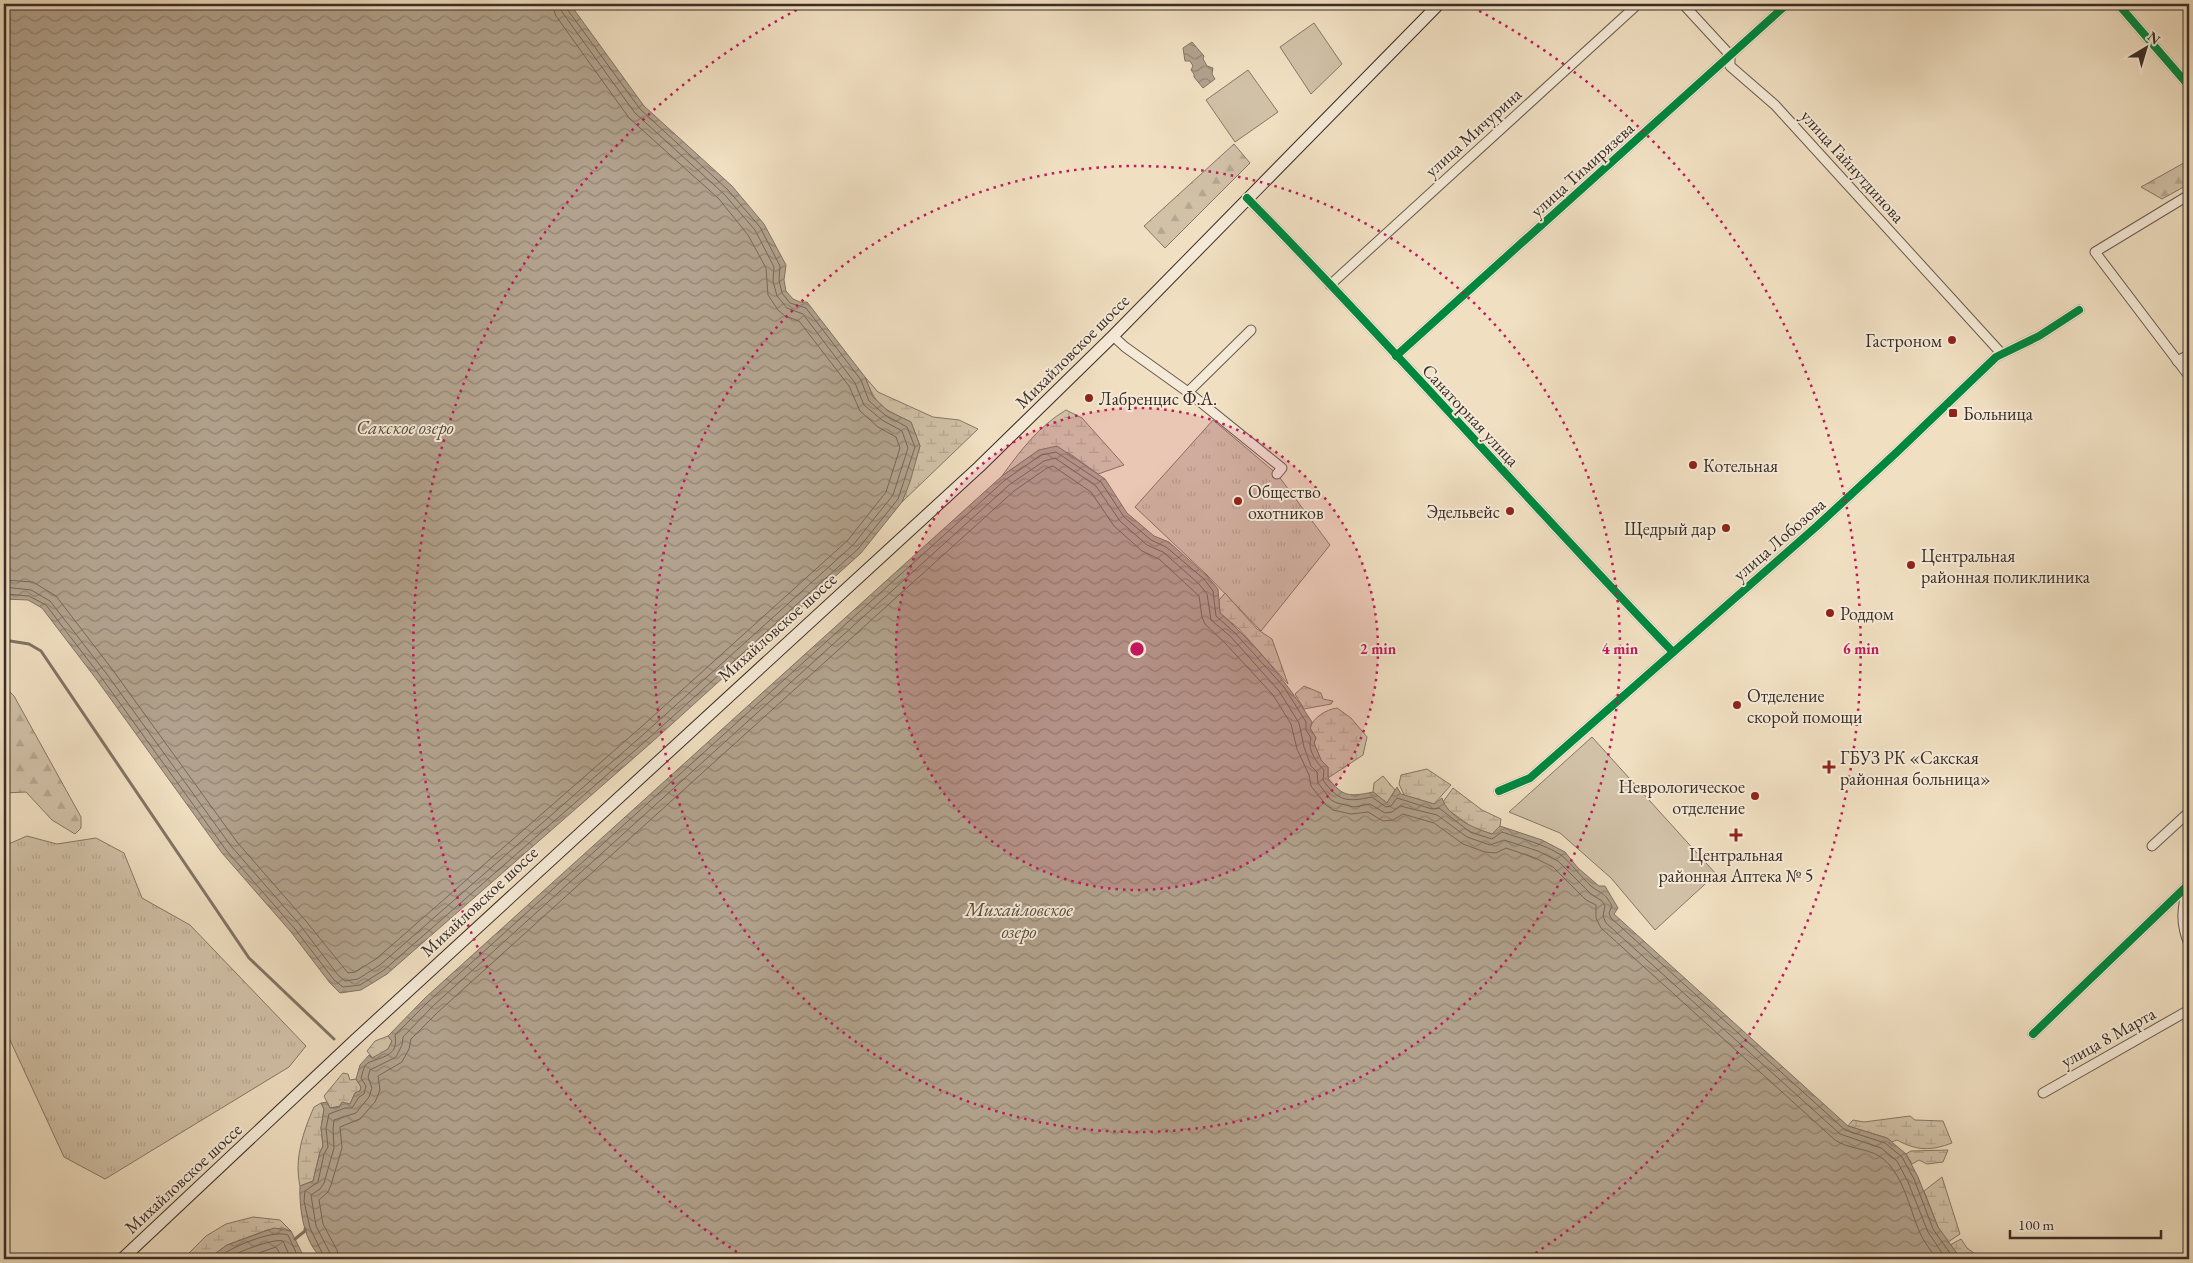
<svg xmlns="http://www.w3.org/2000/svg" width="2193" height="1263" font-family="'EB Garamond',serif">
<defs>
<pattern id="grass-tufts" width="24" height="20" patternUnits="userSpaceOnUse" patternTransform="scale(1.25)"><rect width="24" height="20" fill="#d1c1a7"/><path d="M3 7l-1-3M5 7V3M7 7l1-3M15 17l-1-3M17 17v-4M19 17l1-3" fill="none" stroke="#b4a690"/></pattern>
<pattern id="forest-firs" width="22" height="20" patternUnits="userSpaceOnUse" patternTransform="scale(1.25)"><rect width="22" height="20" fill="#d1c1a7"/><path d="M5 1l3.5 6h-7zM16 11l3.5 6h-7z" fill="#b4a690"/></pattern>
<pattern id="wetland-marsh" width="20" height="14" patternUnits="userSpaceOnUse" patternTransform="scale(1.25)"><rect width="20" height="14" fill="#d1c1a7"/><path d="M1 5h8M5 5V1M11 12h8M15 12V8" fill="none" stroke="#b4a690"/></pattern>
<pattern id="water-waves" width="16" height="10" patternUnits="userSpaceOnUse" patternTransform="scale(1.25)"><rect width="16" height="10" fill="#b2a28d"/><path d="M0 5q4-4 8 0t8 0" fill="none" stroke="#928473"/></pattern>
</defs>
<rect width="100%" height="100%" fill="#f0dfc1"/>
<filter id="stains"><feTurbulence type="fractalNoise" baseFrequency=".004" numOctaves="4"/><feColorMatrix values="0 0 0 0 .2 0 0 0 0 .09 0 0 0 0 .02 0 0 0 .5 -.17"/></filter>
<radialGradient id="worn" r=".72"><stop offset=".6" stop-color="#630" stop-opacity="0"/><stop offset="1" stop-color="#630" stop-opacity=".3"/></radialGradient>
<!-- grass -->
<g fill="url(#grass-tufts)" stroke="#867767">
<polygon points="1213,420 1277,474 1330,545 1261,631 1207,575 1135,507"/>
<polygon points="27,836 57,844 96,838 124,853 142,898 190,925 306,1046 289,1067 105,1179 64,1157 4,1027 4,846"/>
</g>
<!-- forest -->
<g fill="url(#forest-firs)" stroke="#867767">
<polygon points="1234,144 1250,163 1165,248 1144,226"/>
<polygon points="2189,160 2189,184 2162,199 2141,187"/>
<polygon points="4,686 14,696 81,817 81,828 75,834 52,820 26,792 4,793"/>
</g>
<!-- wetland -->
<g fill="url(#wetland-marsh)" stroke="#867767">
<path d="M865,377l13,15 55,25 26,3 19,9 -76,73 18,-56 -9,-24c-27,-13 -35,-15 -46,-45z"/>
<path d="M1066,410l16,8 42,47 -26,9 -29,-21 -30,-3 -37,26c18,-25 37,-50 64,-66z"/>
<polygon points="1225,593 1257,629 1272,639 1288,684 1239,629 1220,613 1219,600"/>
<polygon points="1304,686 1321,693 1323,699 1333,701 1331,704 1304,709 1295,694"/>
<path d="M1337,708l14,10 16,19 -4,18 -35,23v-11l-7,-7 -7,-17 2,-5 -6,-10c4,-11 15,-18 27,-20z"/>
<polygon points="1427,769 1451,785 1434,804 1404,795 1399,784 1401,775"/>
<polygon points="1383,776 1395,790 1387,803 1373,792 1374,783"/>
<polygon points="1453,788 1482,810 1501,819 1500,826 1492,834 1472,827 1444,807 1443,802"/>
<polygon points="388,1036 392,1041 388,1049 375,1061 367,1051 375,1041"/>
<polygon points="343,1073 348,1074 350,1080 356,1079 361,1087 360,1091 355,1093 350,1104 330,1108 324,1096"/>
<path d="M321,1103l3,6 -3,19 2,18 -3,6 -7,29 -13,5c-6,-27 3,-54 14,-79z"/>
<path d="M1910,1116l5,4 28,1 9,22c-21,8 -35,8 -55,-3l-5,2 -5,-4 -39,-12 5,-6 11,2z"/>
<polygon points="1948,1150 1943,1162 1927,1164 1919,1160 1912,1164 1906,1154 1911,1151"/>
<polygon points="1942,1177 1960,1234 1948,1242 1938,1227 1924,1191"/>
<polygon points="253,1217 280,1220 291,1231 283,1228 267,1230 227,1245 208,1259 183,1259 206,1236 226,1224"/>
<polygon points="1961,1239 1967,1248 1982,1259 1961,1259 1950,1245"/>
</g>
<!-- pitch -->
<g fill="#d1c1a7" stroke="#867767">
<polygon points="1314,23 1342,64 1311,94 1280,47"/>
<polygon points="1248,70 1278,112 1235,142 1206,100"/>
<polygon points="1592,737 1716,874 1655,930 1611,878 1560,833 1509,812"/>
</g>
<!-- water -->
<g fill="url(#water-waves)" stroke="#827364">
<polygon points="4,4 570,4 644,106 732,186 764,224 786,265 784,280 786,291 793,299 800,302 807,302 865,377 873,397 888,411 911,422 920,446 910,482 902,502 861,553 652,742 387,974 361,990 340,993 330,983 291,932 222,853 97,680 42,608 28,600 4,599"/>
<polygon points="1192,42 1204,56 1203,59 1207,66 1213,68 1212,74 1215,79 1203,88 1194,77 1194,74 1191,70 1193,66 1190,61 1185,61 1183,48"/>
<path d="M1057,446l48,33 22,34 27,23 15,6 38,34 11,13 2,24c37,33 66,68 92,109l-2,6 6,10 -2,5 7,17 7,7v11c15,19 21,19 45,14l14,11 10,-16 4,7 33,10 8,-6c6,19 31,30 50,36l8,-8 42,14 23,12 13,16 21,18h6l13,22 -4,6 234,212 39,12 19,16 12,23 20,50 23,32h-1638c-19,-15 -24,-50 -23,-73l13,-5 7,-29 3,-6 -2,-18 3,-19 -3,-6 6,-1 3,6 9,-1 3,-5 8,2 5,-11 5,-2 1,-4 -5,-8 4,-14 9,-10 3,3 16,-9 4,-8 -4,-5 37,-38 577,-522 37,-26z"/>
<polygon points="274,1228 291,1231 305,1259 208,1259 227,1245"/>
</g>
<g fill="none" stroke-linecap="round" stroke-linejoin="round">
<!-- shore -->
<g stroke="#76685a" stroke-width="1">
<polyline points="4,580 33,582 56,596 112,669 237,842 305,920 348,973 355,972 376,959 640,728 848,540 886,492 900,448 896,437 878,427 860,411 849,386 799,321 785,316 778,310 768,295 766,268 748,235 719,199 629,118 556,16 552,4"/>
<polyline points="4,587 31,590 50,601 106,673 231,846 300,925 338,975 345,981 358,979 380,965 645,733 853,545 893,495 908,448 902,431 882,420 864,405 855,383 803,314 787,308 777,296 773,281 774,267 755,230 724,194 635,113 562,12 560,4"/>
<polyline points="4,594 29,596 46,605 101,677 226,850 295,929 334,980 343,987 360,985 384,970 649,738 858,549 898,499 915,447 907,427 885,415 869,401 861,380 806,308 790,303 782,293 779,280 780,266 760,227 728,190 640,109 567,9 566,4"/>
<path d="M216,1259c13,-11 56,-30 72,-24l11,24"/>
<path d="M226,1259c9,-6 47,-21 57,-18l8,18"/>
<polyline points="241,1259 276,1247 283,1259"/>
<path d="M325,1259l-15,-31 -6,-27 1,-10 13,-9 6,-28 4,-7 -2,-19 3,-14 16,-6h7l7,-11 5,-3 2,-8 -5,-8c2,-5 2,-12 7,-15 14,-7 31,-6 27,-28l33,-33 577,-522 36,-25 15,-3 45,30 23,35 27,23 15,7 38,32 9,12 3,25 19,17 49,54 22,35v8l5,8c-4,11 5,24 13,32l-1,10c16,22 24,22 49,17l14,10 5,-1 6,-8 35,11 7,-1 31,24 22,7 10,-7c20,7 42,12 59,23 8,6 21,23 30,31 11,9 13,5 21,20l-3,7 2,5 234,212 40,13 17,14 12,22 19,50 21,30"/>
<polyline points="332,1259 330,1253 316,1226 311,1195 320,1189 324,1183 334,1148 333,1129 334,1120 356,1113 369,1097 372,1088 368,1077 370,1070 396,1057 402,1045 403,1037 433,1006 1009,485 1044,461 1055,458 1096,486 1120,521 1147,545 1163,552 1199,584 1207,594 1211,620 1231,637 1279,691 1299,723 1304,747 1311,766 1317,772 1318,783 1331,800 1337,803 1354,807 1370,804 1385,813 1392,812 1400,806 1437,815 1467,837 1490,845 1504,840 1538,851 1558,861 1591,894 1602,901 1605,906 1603,916 1606,923 1840,1134 1881,1148 1897,1161 1908,1182 1928,1232 1946,1259"/>
<path d="M339,1259l-2,-9 -14,-26 -4,-24 9,-8 3,-7 11,-37 -2,-21 20,-8 15,-17 5,-12 -2,-14 24,-14 7,-13 2,-10 27,-27 576,-521 33,-23 6,-2 38,26 23,34 28,25 17,8 40,37 3,21 3,7 20,19 48,52 18,29 6,25 12,26 2,11 15,19 7,5 18,4 17,-2 15,9 10,-1 10,-6 31,9 29,21 22,8 11,1 10,-5 29,10 18,9 33,33 10,5v13l5,10 234,212c13,9 31,8 44,16 24,15 30,52 41,77 4,9 11,18 17,26"/>
</g>
<!-- stream -->
<g stroke="#827364" stroke-width="3">
<polyline points="4,640 29,644 41,651 249,958 334,1039"/>
<polyline points="295,1239 305,1231 305,1229"/>
</g>
<defs>
<g id="minor">
<polyline points="1683,4 1730,55 1730,66 1775,105 2001,353"/>
<polyline points="2118,4 2189,86"/>
<polyline points="2189,195 2095,252 2189,376"/>
<path d="M1247,198c146,148 282,305 426,454"/>
<polyline points="1330,285 1638,4"/>
<polyline points="1113,336 1125,347 1188,392 1282,468 1277,474"/>
<polyline points="1396,356 1787,4"/>
<polyline points="2177,361 2189,355"/>
<polyline points="1188,392 1251,330"/>
<polyline points="1499,791 1530,778 1817,526 1897,452 1996,357 2039,336 2079,310"/>
<polyline points="2152,846 2189,812"/>
<path d="M2188,886c-6,21 -8,37 1,58"/>
<polyline points="2033,1034 2189,884"/>
<polyline points="2043,1093 2189,1010"/>
</g>
<polyline id="secondary" points="122,1259 355,1040 979,467 1113,336 1439,4"/>
</defs>
<!-- minor casing -->
<use href="#minor" stroke="#685a4e" stroke-width="11"/>
<!-- secondary casing -->
<use href="#secondary" stroke="#3b2d27" stroke-width="13"/>
<!-- minor -->
<use href="#minor" stroke="#f5ead7" stroke-width="9"/>
<!-- secondary -->
<use href="#secondary" stroke="#f5ead7" stroke-width="11"/>
<defs>
<g id="cycleway">
<polyline points="2118,4 2189,86"/>
<path d="M1247,198c146,148 282,305 426,454"/>
<polyline points="1396,356 1787,4"/>
<polyline points="1499,791 1530,778 1817,526 1897,452 1996,357 2039,336 2079,310"/>
<polyline points="2033,1034 2189,884"/>
</g>
</defs>
<!-- cycleway casing -->
<use href="#cycleway" stroke="#f5ead7" stroke-width="11"/>
<!-- cycleway -->
<use href="#cycleway" stroke="#00873e" stroke-width="8"/>
</g>
<!-- distance rings -->
<circle cx="1137" cy="649" r="241" fill="#c2185b" fill-opacity=".12"/>
<g fill="none" stroke="#c2185b" stroke-width="2.5" stroke-dasharray="2.5 5">
<circle cx="1137" cy="649" r="241"/>
<circle cx="1137" cy="649" r="483"/>
<path d="M743 1256A724 724 0 0 1 808 4M1466 4A724 724 0 0 1 1531 1256"/>
</g>
<!-- markers -->
<g fill="#8f2418" stroke="#f5ead7" stroke-width="2">
<circle cx="1952" cy="340" r="5"/>
<circle cx="1089" cy="398" r="5"/>
<rect x="1948" y="408" width="10" height="10" rx="2.5"/>
<circle cx="1693" cy="465" r="5"/>
<circle cx="1238" cy="501" r="5"/>
<circle cx="1510" cy="511" r="5"/>
<circle cx="1726" cy="528" r="5"/>
<circle cx="1911" cy="565" r="5"/>
<circle cx="1830" cy="613" r="5"/>
<circle cx="1737" cy="705" r="5"/>
<path d="M1826.5 759.5h5v5h5v5h-5v5h-5v-5h-5v-5h5z"/>
<circle cx="1755" cy="796" r="5"/>
<path d="M1733.5 827.5h5v5h5v5h-5v5h-5v-5h-5v-5h5z"/>
</g>
<g text-anchor="middle" dominant-baseline="central" stroke-width="4" stroke-linejoin="round" paint-order="stroke">
<!-- street labels -->
<g font-size="18" fill="#3b2d27" stroke="#f5ead7">
<text transform="translate(1473 132) rotate(-42)">улица Мичурина</text>
<text transform="translate(1853 166) rotate(48)">улица Гайнутдинова</text>
<text transform="translate(1582 169) rotate(-42)">улица Тимирязева</text>
<text transform="translate(1072 351) rotate(-45)">Михайловское шоссе</text>
<text transform="translate(1471 415) rotate(47)">Санаторная улица</text>
<text transform="translate(1779 539) rotate(-41)">улица Лобозова</text>
<text transform="translate(777 627) rotate(-42)">Михайловское шоссе</text>
<text transform="translate(479 901) rotate(-43)">Михайловское шоссе</text>
<text transform="translate(2108 1037) rotate(-29)">улица 8 Марта</text>
<text transform="translate(183 1178) rotate(-43)">Михайловское шоссе</text>
</g>
<!-- poi labels -->
<g font-size="18" fill="#3b2d27" stroke="#f5ead7" text-anchor="start">
<text x="1942" y="340" text-anchor="end">Гастроном</text>
<text x="1099" y="398">Лабренцис Ф.А.</text>
<text x="1963" y="413">Больница</text>
<text x="1703" y="465">Котельная</text>
<text x="1248" y="491">Общество<tspan x="1248" dy="21">охотников</tspan></text>
<text x="1500" y="511" text-anchor="end">Эдельвейс</text>
<text x="1716" y="528" text-anchor="end">Щедрый дар</text>
<text x="1921" y="555">Центральная<tspan x="1921" dy="21">районная поликлиника</tspan></text>
<text x="1840" y="613">Роддом</text>
<text x="1747" y="695">Отделение<tspan x="1747" dy="21">скорой помощи</tspan></text>
<text x="1840" y="757">ГБУЗ РК «Сакская<tspan x="1840" dy="21">районная больница»</tspan></text>
<text x="1745" y="786" text-anchor="end">Неврологическое<tspan x="1745" dy="21">отделение</tspan></text>
<text x="1736" y="854" text-anchor="middle">Центральная<tspan x="1736" dy="21">районная Аптека № 5</tspan></text>
</g>
<!-- water labels -->
<g font-size="19" font-style="italic" fill="#594a40" stroke="#f5ead7">
<text x="405" y="427">Сакское озеро</text>
<text x="1019" y="909">Михайловское<tspan x="1019" dy="22">озеро</tspan></text>
</g>
</g>
<circle cx="1137" cy="649" r="8" fill="#c2185b" stroke="#f5ead7" stroke-width="2.5"/>
<g font-size="15" text-anchor="middle" font-weight="bold" fill="#c2185b" stroke="#f5ead7" stroke-width="4" stroke-linejoin="round" paint-order="stroke">
<text x="1378" y="654">2 min</text>
<text x="1620" y="654">4 min</text>
<text x="1861" y="654">6 min</text>
</g>
<!-- margin -->
<rect width="2193" height="1263" fill="none" stroke="#f0dfc1" stroke-width="20"/>
<rect x="5" y="5" width="2183" height="1253" fill="none" stroke="#3b2d27" stroke-width="2.5"/>
<rect x="10" y="10" width="2173" height="1243" fill="none" stroke="#3b2d27"/>
<!-- north arrow -->
<g transform="translate(2146 48) rotate(38)" stroke="#f5ead7" stroke-width="4" paint-order="stroke">
<path d="M0-4L9 19L0 12L-9 19Z" fill="#3b2d27"/>
<text y="-8" font-size="14" font-weight="bold" text-anchor="middle" fill="#3b2d27">N</text>
</g>
<!-- scale -->
<path d="M2010 1230v8h151v-8" fill="none" stroke="#3b2d27" stroke-width="2.5"/>
<text x="2018" y="1230" font-size="15" fill="#3b2d27" stroke="#f5ead7" stroke-width="4" paint-order="stroke">100 m</text>
<rect width="100%" height="100%" filter="url(#stains)"/>
<rect width="100%" height="100%" fill="url(#worn)"/>
</svg>
